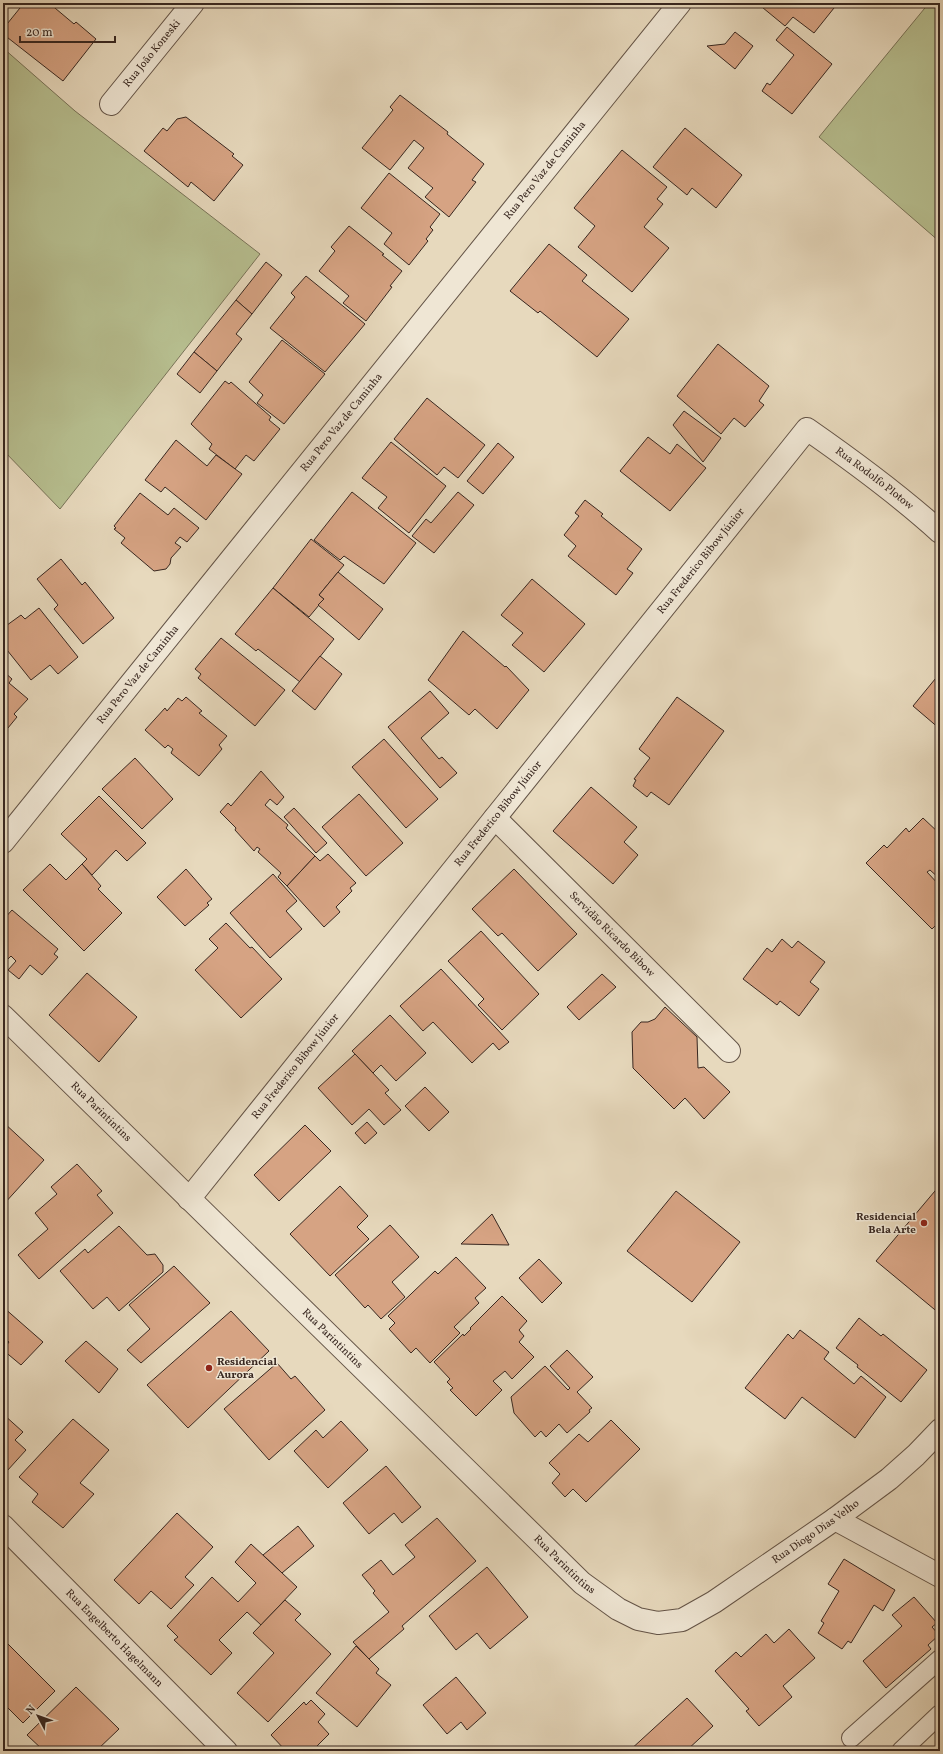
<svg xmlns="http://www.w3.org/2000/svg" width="943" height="1754" font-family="Vollkorn,serif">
<rect width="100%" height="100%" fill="#e7d9bd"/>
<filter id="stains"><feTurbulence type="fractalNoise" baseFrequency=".005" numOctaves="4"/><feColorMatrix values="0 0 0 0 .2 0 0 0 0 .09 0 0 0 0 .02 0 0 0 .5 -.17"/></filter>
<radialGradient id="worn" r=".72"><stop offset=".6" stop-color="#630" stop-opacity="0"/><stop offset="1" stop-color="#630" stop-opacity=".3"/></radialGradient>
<!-- green -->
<g fill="#b7bf90" stroke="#787358">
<polygon points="929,3 940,3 940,242 819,137"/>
<polygon points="3,48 75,111 260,254 60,509 3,450"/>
</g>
<!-- building -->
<g fill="#d6a383" stroke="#382720">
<polygon points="24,3 49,3 74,24 76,22 96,39 63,81 3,34 3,29"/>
<polygon points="757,3 838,3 814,33 793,17 785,26"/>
<polygon points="787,27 832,64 792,114 762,91 767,83 770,85 794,55 776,40"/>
<polygon points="735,32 753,46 735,69 707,46 725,44"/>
<polygon points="400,95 448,132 447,134 484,164 472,180 476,182 449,217 425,197 433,188 408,168 424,148 414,140 390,170 362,148 393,110 390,107"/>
<polygon points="186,117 234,154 232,156 243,165 214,201 191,182 188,187 144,151 163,128 167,131 177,119"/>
<polygon points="685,128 742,175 716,208 692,188 687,195 653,167"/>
<polygon points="622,150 667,187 657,199 663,204 644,227 669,248 632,292 578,247 595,226 574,208"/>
<polygon points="389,173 440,214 430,227 433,230 426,239 428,241 409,265 384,244 392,233 361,208"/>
<polygon points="349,226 384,254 382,255 402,271 390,286 392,287 366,321 343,303 349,296 319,271 335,251 331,247"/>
<polygon points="549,244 587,275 582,281 629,319 597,357 540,311 538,313 510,291"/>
<polygon points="266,262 282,275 252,314 236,300"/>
<polygon points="306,276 365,324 325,372 270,328 295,297 291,293"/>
<polygon points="236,300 252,314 236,334 242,339 217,371 194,352"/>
<polygon points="282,340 325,374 284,424 257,403 263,395 249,382"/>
<polygon points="718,344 769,386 759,401 764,405 745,427 734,418 721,434 677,396"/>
<polygon points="194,352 217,371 200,393 177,374"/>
<polygon points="225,381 229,384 231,382 271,417 269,420 280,429 254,461 246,455 235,469 209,449 212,444 191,424"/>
<polygon points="427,398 485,445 458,478 444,467 437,475 394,439"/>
<polygon points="684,411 721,438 703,462 673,425"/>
<polygon points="648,437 670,454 677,444 706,468 670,511 620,471"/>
<polygon points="176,440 207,466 216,455 242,474 206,520 165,487 161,492 145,480"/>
<polygon points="391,442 446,486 409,533 378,508 387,497 362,478"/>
<polygon points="498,443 514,457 483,494 467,481"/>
<polygon points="352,492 416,543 384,584 344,556 340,560 314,540"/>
<polygon points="458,492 474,505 434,553 412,536 426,519 431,523"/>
<polygon points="140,493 168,515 174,508 199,528 187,542 180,537 175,543 181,547 171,558 170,564 166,569 154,571 121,543 125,538 114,529 116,528 114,526"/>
<polygon points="585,500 603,514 601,516 642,549 627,569 633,573 616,595 568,556 576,546 564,535 579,516 575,513"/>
<polygon points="311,539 344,565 319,595 324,599 309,617 273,588"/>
<polygon points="61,559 82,585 85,582 114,618 83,644 54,609 58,605 37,579"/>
<polygon points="338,572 383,609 359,640 318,605 324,599 319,595"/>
<polygon points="532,579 585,624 544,672 512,645 523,633 501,615"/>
<polygon points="273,588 334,639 300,682 258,649 256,651 235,634"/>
<polygon points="39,608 78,657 58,674 50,665 31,680 3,645 3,628 21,615 25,619"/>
<polygon points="463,631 505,667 506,666 529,690 497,729 475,709 469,715 428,680"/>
<polygon points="221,638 285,690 255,726 198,678 201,674 195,669"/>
<polygon points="320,656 342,674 315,710 292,691"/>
<polygon points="3,671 12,679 9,683 28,699 14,714 17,717 3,734"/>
<polygon points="940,673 940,729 913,706"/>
<polygon points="430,691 449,713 421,738 439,759 442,757 457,773 440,788 388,727"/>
<polygon points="186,697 202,711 199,713 227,736 219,745 222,749 199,776 171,753 173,749 168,745 165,748 145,730 165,708 167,711 178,698 182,701"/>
<polygon points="677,697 724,731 669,805 651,792 647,797 633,786 636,780 634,779 650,758 639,749"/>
<polygon points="384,739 438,799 406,828 352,767"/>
<polygon points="135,758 173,799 142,829 102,789"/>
<polygon points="261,771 284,797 277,805 270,799 265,805 288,825 286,828 315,856 287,886 278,877 281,873 258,852 260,849 257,847 254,851 235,830 236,828 220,812 228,803 231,806"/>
<polygon points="591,787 637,827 624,842 638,855 613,884 553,831"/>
<polygon points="359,794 403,843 366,876 322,827"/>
<polygon points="99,796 146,843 127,861 116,850 92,875 82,864 87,859 61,834"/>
<polygon points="294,808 327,843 316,853 284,817"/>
<polygon points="923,818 940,834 940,879 930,870 927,872 940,886 940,930 935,926 932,929 866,863 884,845 887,848 906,828 909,832"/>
<polygon points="328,854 356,883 350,888 352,891 336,907 340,912 324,927 287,886 315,856 320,861"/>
<polygon points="50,864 66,880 82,864 101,886 98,889 122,913 84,951 23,890"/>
<polygon points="186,869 212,899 207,903 209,905 185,926 157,897"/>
<polygon points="514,869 577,934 538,971 502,933 498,936 472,909"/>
<polygon points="273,874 297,901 286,911 302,929 270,958 230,913"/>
<polygon points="12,910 58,949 54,954 58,957 42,975 30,965 19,979 8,970 16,961 11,956 8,959 3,955 3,920"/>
<polygon points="226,923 250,948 252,947 282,979 241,1018 195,970 218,948 209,939"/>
<polygon points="481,931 539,994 502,1030 478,1005 484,999 448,961"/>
<polygon points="782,939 792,948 798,941 825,962 810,982 819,989 799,1016 780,1001 777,1005 743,979 767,948 772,952"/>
<polygon points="441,969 509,1042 499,1050 493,1043 472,1063 433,1022 423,1031 400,1006"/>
<polygon points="87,973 137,1017 99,1062 49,1015"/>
<polygon points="602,974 616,987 579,1020 567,1007"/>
<polygon points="665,1007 697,1037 698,1068 704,1067 730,1092 704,1119 685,1098 674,1109 633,1068 632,1032 641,1022 648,1022 655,1019"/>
<polygon points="390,1015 426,1053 396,1081 381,1065 373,1073 352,1051"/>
<polygon points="355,1054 389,1090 385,1093 401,1110 384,1125 369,1109 352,1125 318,1088"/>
<polygon points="425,1087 449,1112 429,1131 405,1106"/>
<polygon points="3,1122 44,1160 3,1205"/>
<polygon points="367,1122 377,1133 365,1144 355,1133"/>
<polygon points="305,1125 331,1151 279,1201 254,1175"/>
<polygon points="77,1164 102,1191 97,1195 113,1213 39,1279 18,1255 48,1229 35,1213 57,1194 51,1187"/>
<polygon points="940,1185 940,1314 876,1261"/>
<polygon points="340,1186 368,1216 357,1227 369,1239 330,1276 290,1234"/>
<polygon points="676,1191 740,1242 692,1302 627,1251"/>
<polygon points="492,1214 509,1245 461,1244"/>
<polygon points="390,1225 419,1257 392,1282 405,1297 381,1319 368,1305 365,1308 335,1275"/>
<polygon points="119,1226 147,1255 155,1254 163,1265 163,1272 119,1311 107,1297 93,1309 60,1271 85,1249 88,1253"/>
<polygon points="456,1257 486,1288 475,1298 479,1303 454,1327 460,1333 430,1363 416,1348 411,1353 389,1329 395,1323 388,1316 435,1271 438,1274"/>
<polygon points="539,1259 562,1283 542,1303 519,1278"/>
<polygon points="174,1266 210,1303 141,1363 127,1350 150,1329 129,1305"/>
<polygon points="502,1296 527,1321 519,1330 524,1336 519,1342 534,1357 512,1379 505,1371 493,1381 502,1390 476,1416 450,1390 453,1388 447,1382 450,1379 434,1362 463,1334 464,1336 471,1329 470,1328"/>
<polygon points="3,1307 43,1342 21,1365 3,1350 9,1342 3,1337"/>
<polygon points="231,1311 269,1351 188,1428 147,1385"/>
<polygon points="859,1318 881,1336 883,1334 927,1370 901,1402 857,1367 858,1365 836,1348"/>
<polygon points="800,1330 829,1352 824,1359 854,1384 861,1376 886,1397 855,1438 802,1397 785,1419 745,1388 788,1334 793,1339"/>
<polygon points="86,1341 118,1369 99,1393 65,1361"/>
<polygon points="567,1350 593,1377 577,1392 592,1408 589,1410 590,1412 567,1433 559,1424 546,1437 541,1431 535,1437 514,1413 511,1397 545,1366 568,1390 570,1388 550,1366"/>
<polygon points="277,1363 291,1379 295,1376 325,1410 269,1460 224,1409"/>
<polygon points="3,1414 23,1432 15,1440 26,1450 7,1471 3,1468"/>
<polygon points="73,1419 109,1450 80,1483 94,1494 63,1528 32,1502 38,1494 19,1477"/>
<polygon points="611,1420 640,1449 586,1502 573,1489 565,1497 552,1483 560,1474 549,1463 579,1434 588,1442"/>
<polygon points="341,1421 368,1450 328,1488 294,1451 316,1430 323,1438"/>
<polygon points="386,1466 421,1507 402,1523 394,1513 369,1534 343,1503"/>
<polygon points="177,1513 213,1547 185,1577 194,1585 171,1609 151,1591 139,1604 114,1580"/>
<polygon points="437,1518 476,1561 402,1626 404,1629 369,1659 353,1642 389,1612 373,1593 375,1591 362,1575 381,1560 393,1575 415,1557 405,1545"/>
<polygon points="298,1526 314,1546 282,1573 263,1555"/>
<polygon points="251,1544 297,1587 261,1625 247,1612 219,1640 232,1653 211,1675 174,1640 178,1637 167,1626 212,1577 238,1602 256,1583 235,1562"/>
<polygon points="844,1559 895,1590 883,1611 874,1605 851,1643 848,1641 842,1649 818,1633 824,1623 821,1621 839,1591 828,1584"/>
<polygon points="487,1567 528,1617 490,1649 477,1633 456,1650 429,1616"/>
<polygon points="914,1597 937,1623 932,1627 939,1635 928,1645 931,1649 886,1688 863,1661 902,1626 892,1615"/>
<polygon points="285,1600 301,1614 295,1620 331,1654 268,1722 237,1693 274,1653 253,1633"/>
<polygon points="789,1629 815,1658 783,1686 792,1697 759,1726 746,1711 749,1709 715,1671 736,1652 741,1657 766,1634 774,1643"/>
<polygon points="7,1643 55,1691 23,1723 3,1703 3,1647"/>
<polygon points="356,1646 379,1669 376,1673 391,1685 357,1727 316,1693"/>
<polygon points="456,1677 486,1713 467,1730 461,1722 447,1734 423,1705"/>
<polygon points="76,1687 119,1729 96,1751 44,1751 27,1735"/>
<polygon points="687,1698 713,1726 686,1751 629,1751"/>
<polygon points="311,1700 325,1714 318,1722 329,1734 312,1751 286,1751 271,1735 304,1702 306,1705"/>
</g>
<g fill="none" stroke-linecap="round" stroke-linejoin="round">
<defs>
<g id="lane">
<polyline points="851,1738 940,1659"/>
<polyline points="901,1751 940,1714"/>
</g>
<g id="street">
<path id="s1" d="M111,104l82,-101"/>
<path id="s2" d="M495,818l234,233"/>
<path id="s3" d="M3,842l677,-839"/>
<path id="s4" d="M3,1016l579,567 36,26 20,10 20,4 24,-3 32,-18 121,-83 54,-40 27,-24 24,-25"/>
<path id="s5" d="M189,1199l618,-770c46,32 91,65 133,103"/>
<polyline points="835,1519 940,1576"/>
<path id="s6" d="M3,1526l223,225"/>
</g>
</defs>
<!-- lane casing -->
<use href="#lane" stroke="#645447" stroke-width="20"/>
<!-- street casing -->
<use href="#street" stroke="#645447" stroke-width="24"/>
<!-- lane -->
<use href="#lane" stroke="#efe6d4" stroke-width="18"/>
<!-- street -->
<use href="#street" stroke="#efe6d4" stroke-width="22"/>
</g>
<!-- markers -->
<g fill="#8f2418" stroke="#efe6d4" stroke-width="1.5">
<circle cx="924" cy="1223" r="4"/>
<circle cx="209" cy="1368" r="4"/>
</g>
<g text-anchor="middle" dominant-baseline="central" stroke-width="3" stroke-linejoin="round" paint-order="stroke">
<!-- street labels -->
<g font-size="11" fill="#382720" stroke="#efe6d4">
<text stroke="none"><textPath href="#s1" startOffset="65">Rua João Koneski</textPath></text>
<text stroke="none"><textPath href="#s3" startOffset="863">Rua Pero Vaz de Caminha</textPath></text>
<text stroke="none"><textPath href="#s3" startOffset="539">Rua Pero Vaz de Caminha</textPath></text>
<text stroke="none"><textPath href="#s5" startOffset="1071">Rua Rodolfo Plotow</textPath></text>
<text stroke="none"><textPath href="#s5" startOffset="818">Rua Frederico Bibow Júnior</textPath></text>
<text stroke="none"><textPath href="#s3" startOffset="215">Rua Pero Vaz de Caminha</textPath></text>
<text stroke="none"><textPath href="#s5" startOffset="494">Rua Frederico Bibow Júnior</textPath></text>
<text stroke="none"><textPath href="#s2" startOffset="165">Servidão Ricardo Bibow</textPath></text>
<text stroke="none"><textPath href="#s5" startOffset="170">Rua Frederico Bibow Júnior</textPath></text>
<text stroke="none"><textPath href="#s4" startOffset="137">Rua Parintintins</textPath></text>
<text stroke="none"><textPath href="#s4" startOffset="461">Rua Parintintins</textPath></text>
<text stroke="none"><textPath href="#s4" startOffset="1082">Rua Diogo Dias Velho</textPath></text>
<text stroke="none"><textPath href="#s4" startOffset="785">Rua Parintintins</textPath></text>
<text stroke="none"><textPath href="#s6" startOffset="158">Rua Engelberto Hagelmann</textPath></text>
</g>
<!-- poi labels -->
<g font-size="11" font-weight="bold" fill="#382720" stroke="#efe6d4" text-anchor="end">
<text x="916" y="1217">Residencial<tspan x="916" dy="13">Bela Arte</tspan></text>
<text x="217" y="1362" text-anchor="start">Residencial<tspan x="217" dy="13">Aurora</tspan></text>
</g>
</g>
<!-- margin -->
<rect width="943" height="1754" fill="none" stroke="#e7d9bd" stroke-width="16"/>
<rect x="4" y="4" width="935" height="1746" fill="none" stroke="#382720" stroke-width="2"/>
<rect x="8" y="8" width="927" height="1738" fill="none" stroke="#382720"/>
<!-- north arrow -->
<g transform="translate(38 1716) rotate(311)" stroke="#efe6d4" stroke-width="3" paint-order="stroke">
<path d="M0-3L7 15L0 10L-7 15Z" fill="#382720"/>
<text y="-6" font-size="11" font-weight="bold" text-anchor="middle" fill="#382720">N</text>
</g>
<!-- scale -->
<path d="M20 36v6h95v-6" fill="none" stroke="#382720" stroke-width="2"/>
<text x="26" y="36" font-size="12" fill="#382720" stroke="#efe6d4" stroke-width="3" paint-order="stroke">20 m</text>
<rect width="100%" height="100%" filter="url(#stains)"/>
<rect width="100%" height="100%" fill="url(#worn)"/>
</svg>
